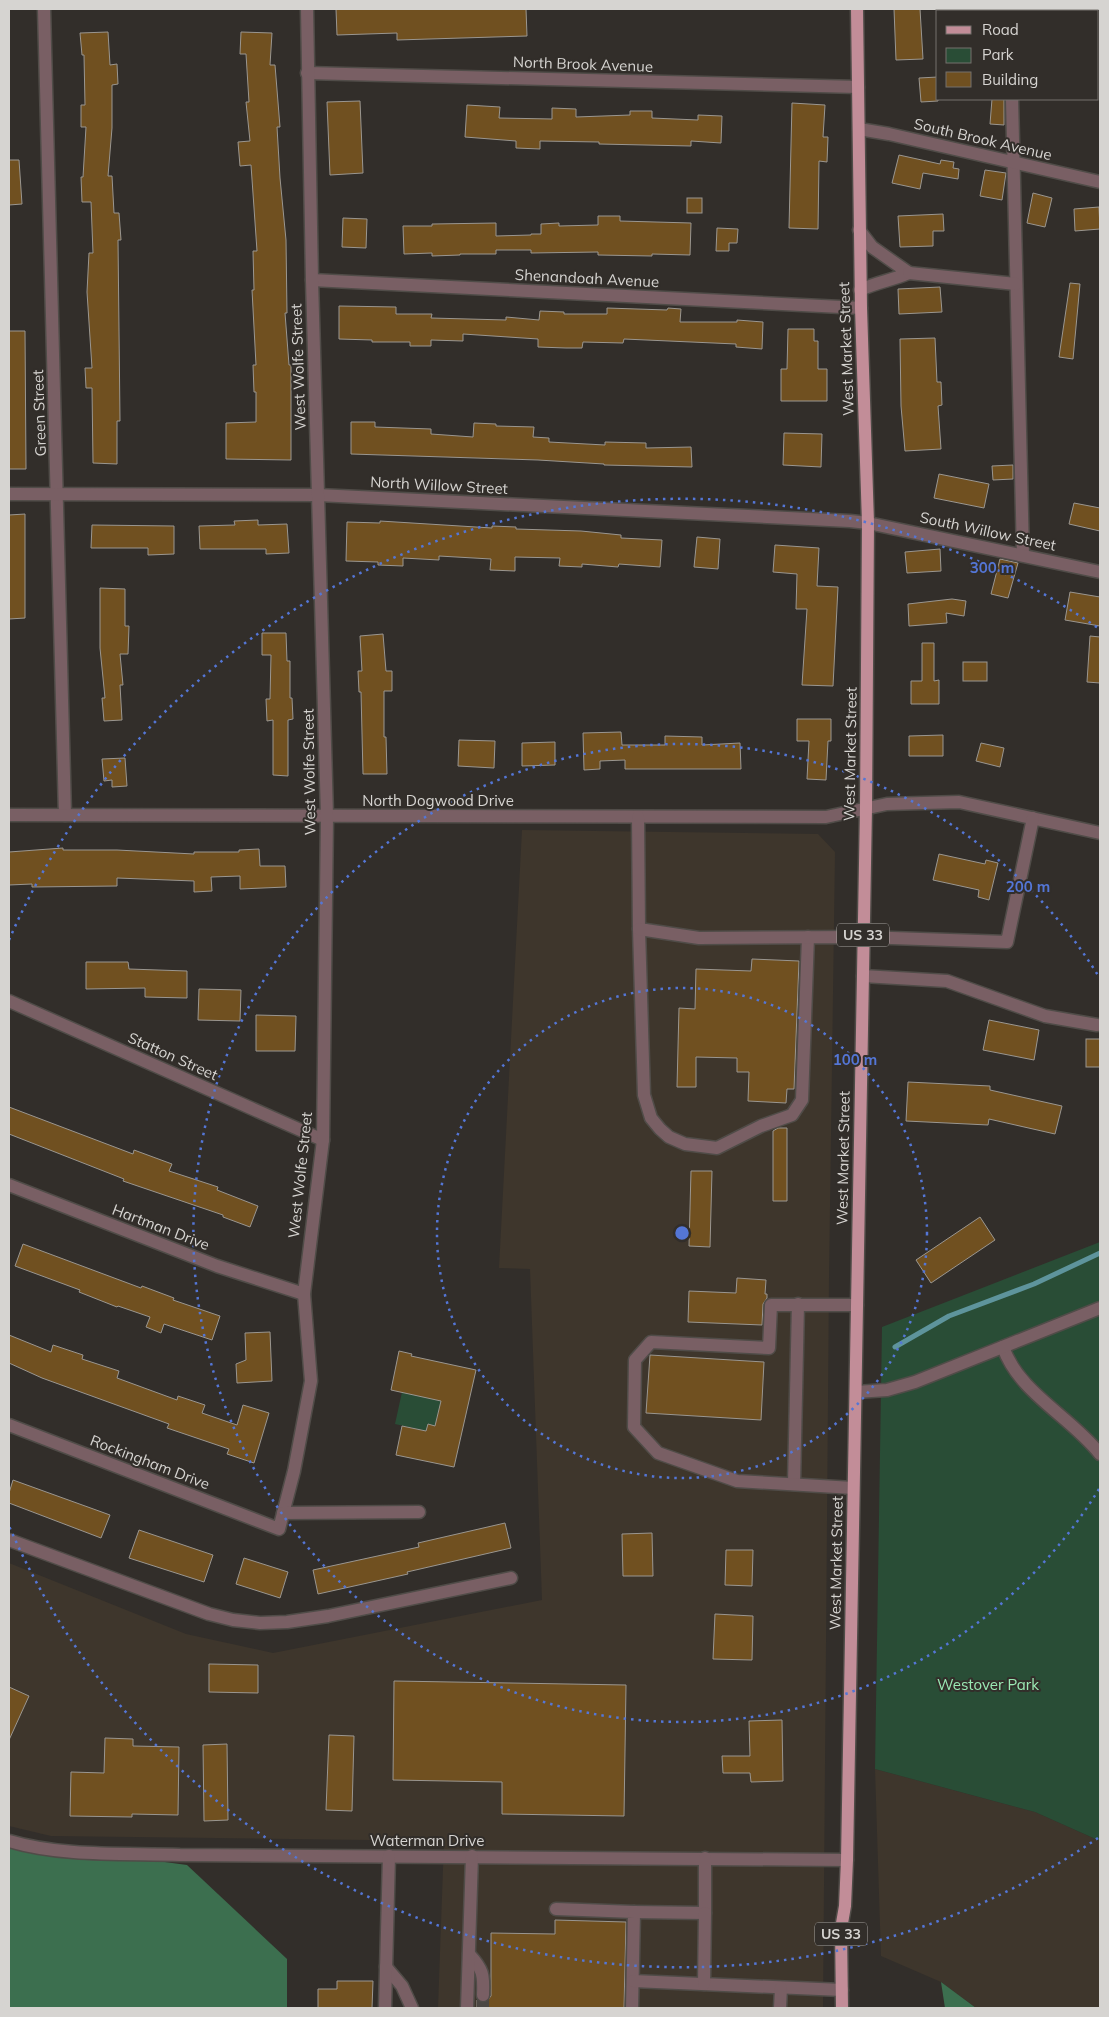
<svg xmlns="http://www.w3.org/2000/svg" width="1109" height="2017" font-family="Mulish,sans-serif">
<rect width="100%" height="100%" fill="#322e2a"/>
<!-- built -->
<g fill="#3e362c">
<polygon points="522,830 818,834 835,852 829,1278 823,2008 438,2008 444,1841 51,1836 9,1826 9,1563 186,1634 273,1653 542,1600 530,1269 499,1268"/>
<polygon points="875,1769 1035,1812 1100,1841 1100,2008 976,2008 941,1982 881,1956"/>
</g>
<!-- green -->
<g fill="#294d36">
<polygon points="1100,1242 1100,1841 1035,1812 875,1769 882,1327"/>
<polygon points="402,1392 446,1402 439,1411 435,1426 428,1424 426,1431 395,1424"/>
</g>
<!-- forest -->
<g fill="#3c6f4f">
<polygon points="9,1841 187,1865 287,1959 287,2008 9,2008"/>
<polygon points="941,1982 976,2008 945,2008"/>
</g>
<g fill="none" stroke-linecap="round" stroke-linejoin="round">
<!-- stream -->
<polyline stroke="#5e949c" stroke-width="5" points="895,1347 949,1316 1034,1284 1100,1253"/>
</g>
<!-- building -->
<g fill="#705020" stroke="#9a9690">
<polygon points="336,9 526,9 527,36 397,40 397,33 337,35"/>
<polygon points="894,9 920,9 923,59 896,60"/>
<polygon points="108,32 110,65 117,64 118,84 112,85 112,128 108,176 112,176 114,213 119,213 121,240 118,240 120,421 117,421 117,464 93,463 92,388 86,388 85,368 92,368 87,292 89,253 93,253 91,202 82,202 81,177 83,177 86,127 81,127 81,105 85,105 84,55 82,55 80,33"/>
<polygon points="241,32 272,33 270,65 275,65 280,127 277,127 280,178 286,240 287,313 285,313 289,365 291,365 291,460 226,459 226,423 256,422 256,392 254,392 253,365 256,365 252,290 254,290 253,251 257,251 251,165 240,166 238,142 250,141 246,102 249,102 246,54 240,54"/>
<polygon points="938,77 938,101 921,102 919,78"/>
<polygon points="992,99 1004,99 1004,125 990,124"/>
<polygon points="360,101 363,173 330,175 327,102"/>
<polygon points="792,103 825,105 823,137 828,137 827,162 819,161 818,229 789,228"/>
<polygon points="467,105 500,107 499,118 552,119 552,108 576,109 576,117 630,115 630,111 652,111 652,118 698,120 698,115 722,116 721,143 691,141 691,146 599,144 599,142 540,141 540,149 516,148 516,141 465,137"/>
<polygon points="899,155 940,164 941,160 954,162 953,168 959,169 958,179 923,173 920,189 892,183"/>
<polygon points="9,160 19,160 22,204 9,205"/>
<polygon points="985,170 1006,173 1002,200 980,196"/>
<polygon points="1033,193 1052,198 1045,227 1027,223"/>
<rect x="687" y="198" width="15" height="15"/>
<polygon points="1099,207 1100,229 1075,231 1074,209"/>
<polygon points="943,214 944,231 933,231 933,246 900,247 898,216"/>
<polygon points="598,216 620,216 620,221 691,223 690,255 652,254 652,256 598,255 598,252 531,253 531,250 496,250 496,254 460,254 460,255 432,256 432,253 404,254 403,226 432,226 432,224 496,223 496,236 531,235 531,234 541,234 541,224 559,223 559,226 598,225"/>
<polygon points="343,218 367,219 366,248 342,247"/>
<polygon points="717,228 738,229 737,243 729,243 729,251 716,251"/>
<polygon points="1070,283 1080,284 1073,359 1059,357"/>
<polygon points="940,287 942,312 899,314 898,289"/>
<polygon points="339,306 396,307 396,314 432,314 431,318 506,320 506,317 539,320 540,311 564,312 564,314 607,314 607,308 667,310 668,308 681,309 680,322 737,322 737,320 763,322 762,349 736,347 736,344 624,339 623,343 583,342 582,348 566,348 538,347 538,339 463,334 463,341 431,340 431,346 410,346 410,342 372,342 372,340 339,339"/>
<polygon points="788,329 814,329 814,341 818,341 818,369 827,369 827,401 781,401 781,369 787,369"/>
<polygon points="9,331 25,331 26,469 9,469"/>
<polygon points="935,338 937,382 941,382 942,405 938,406 941,449 905,451 901,406 900,339"/>
<polygon points="351,422 375,422 375,427 431,429 431,434 473,437 474,423 496,424 496,426 534,427 533,437 549,438 549,442 605,445 605,442 646,443 646,448 691,447 692,467 604,465 604,464 538,460 351,454"/>
<polygon points="784,433 822,434 821,467 783,465"/>
<polygon points="1013,465 1013,479 993,480 992,466"/>
<polygon points="939,474 989,484 984,508 934,498"/>
<polygon points="1074,503 1100,508 1100,531 1069,524"/>
<polygon points="25,514 25,618 9,619 9,515"/>
<polygon points="258,520 258,525 287,524 289,553 266,554 266,549 200,549 199,526 235,525 234,521"/>
<polygon points="380,521 492,528 492,526 516,527 516,529 581,531 621,535 621,538 662,540 660,567 619,564 618,567 582,564 582,567 559,566 560,558 515,557 515,571 490,570 491,559 439,556 439,560 403,558 403,566 378,565 378,562 346,561 347,522 380,523"/>
<polygon points="92,525 174,526 174,554 148,555 148,548 91,548"/>
<polygon points="697,537 720,539 718,569 694,567"/>
<polygon points="775,545 819,548 817,586 838,587 833,686 802,685 807,609 796,609 797,574 773,572"/>
<polygon points="940,549 941,571 907,573 905,552"/>
<polygon points="1000,559 1018,563 1008,598 991,594"/>
<polygon points="100,588 125,589 125,626 129,626 128,654 120,654 123,685 120,685 122,720 104,721 102,698 105,698 100,648"/>
<polygon points="1070,592 1100,597 1100,626 1065,620"/>
<polygon points="952,599 966,601 964,616 946,613 947,623 909,626 908,604"/>
<polygon points="262,633 286,633 287,661 290,661 290,698 292,698 293,719 288,720 288,776 273,775 273,720 267,721 266,699 270,699 271,655 262,655"/>
<polygon points="383,634 386,671 392,671 392,691 384,691 384,737 386,737 387,774 363,774 361,692 359,692 358,671 362,671 360,636"/>
<polygon points="1090,636 1100,637 1100,683 1087,682"/>
<polygon points="922,643 934,643 934,681 939,680 939,704 911,704 911,681 922,681"/>
<rect x="963" y="662" width="24" height="19"/>
<polygon points="797,719 831,719 831,741 828,741 826,780 807,779 809,741 797,741"/>
<polygon points="621,732 622,745 665,745 665,736 702,737 702,745 740,743 741,769 625,769 625,760 600,761 600,769 584,770 583,733"/>
<polygon points="943,735 943,756 909,756 909,736"/>
<polygon points="459,740 495,741 494,768 458,766"/>
<polygon points="555,742 555,765 522,766 522,743"/>
<polygon points="981,743 1004,748 1000,767 976,761"/>
<polygon points="125,758 127,786 112,787 112,780 104,781 102,759"/>
<polygon points="63,848 63,850 117,850 194,854 194,852 239,852 239,850 259,849 260,866 285,866 286,887 240,889 240,876 211,877 212,891 194,892 194,881 117,878 117,886 32,887 32,884 9,885 9,852"/>
<polygon points="939,854 985,864 986,860 998,863 989,900 978,897 979,890 933,880"/>
<polygon points="752,959 799,961 794,1089 787,1089 786,1103 748,1101 749,1072 737,1072 737,1058 696,1057 696,1087 677,1087 679,1008 695,1009 696,969 751,971"/>
<polygon points="86,962 128,962 129,969 187,971 187,998 145,997 145,988 86,989"/>
<polygon points="199,989 241,990 240,1021 198,1020"/>
<polygon points="256,1015 296,1016 295,1051 256,1051"/>
<polygon points="989,1020 1039,1030 1034,1060 983,1050"/>
<rect x="1086" y="1039" width="14" height="28"/>
<polygon points="908,1082 990,1086 990,1090 1062,1106 1055,1134 989,1119 988,1125 906,1121"/>
<polygon points="9,1107 133,1154 134,1150 172,1164 169,1171 218,1187 217,1190 258,1206 250,1227 223,1217 223,1215 123,1181 124,1179 9,1134"/>
<polygon points="778,1128 787,1128 787,1201 773,1201 773,1131"/>
<polygon points="691,1171 712,1171 710,1247 689,1246"/>
<polygon points="980,1217 995,1240 931,1283 916,1260"/>
<polygon points="23,1244 141,1288 142,1286 174,1298 173,1300 220,1316 212,1340 164,1324 161,1333 146,1327 150,1317 118,1306 117,1307 79,1292 80,1290 15,1266"/>
<polygon points="737,1278 766,1280 765,1294 767,1294 767,1298 763,1304 762,1325 688,1322 689,1291 736,1293"/>
<polygon points="270,1332 272,1381 237,1383 236,1364 246,1360 245,1333"/>
<polygon points="9,1335 51,1352 53,1345 83,1355 82,1359 119,1371 117,1378 177,1400 178,1396 205,1405 202,1413 237,1425 243,1405 269,1413 254,1463 227,1454 229,1449 167,1428 169,1424 42,1378 9,1363"/>
<polygon points="399,1351 412,1354 411,1356 476,1370 454,1467 396,1455 402,1426 426,1431 428,1424 435,1426 441,1401 391,1390"/>
<polygon points="650,1355 764,1362 761,1420 646,1413"/>
<polygon points="13,1480 110,1515 101,1538 9,1503 9,1493"/>
<polygon points="505,1523 511,1548 407,1572 408,1574 318,1594 313,1570 419,1547 418,1543"/>
<polygon points="139,1530 213,1555 204,1582 129,1558"/>
<polygon points="652,1533 653,1576 623,1576 622,1534"/>
<polygon points="726,1550 753,1550 752,1586 725,1585"/>
<polygon points="244,1558 288,1572 280,1598 236,1584"/>
<polygon points="715,1614 753,1616 752,1660 713,1659"/>
<polygon points="209,1664 258,1665 258,1693 209,1692"/>
<polygon points="394,1681 626,1685 624,1816 502,1814 502,1782 393,1780"/>
<polygon points="9,1687 29,1696 9,1740"/>
<polygon points="782,1720 783,1781 751,1782 750,1773 723,1773 722,1756 750,1756 749,1721"/>
<polygon points="329,1735 354,1736 352,1811 326,1810"/>
<polygon points="105,1738 133,1739 133,1746 179,1747 178,1815 132,1814 132,1817 70,1816 71,1772 104,1773"/>
<polygon points="227,1744 228,1820 204,1821 203,1745"/>
<polygon points="555,1920 626,1922 624,2008 477,2008 477,2000 482,2003 486,2002 491,1996 491,1933 555,1934"/>
<polygon points="337,1981 373,1981 372,2008 318,2008 318,1989 337,1989"/>
</g>
<g fill="none" stroke-linecap="round" stroke-linejoin="round">
<!-- minor-tunnel -->
<polyline stroke="#4b4743" stroke-width="12" stroke-dasharray="12 6" stroke-linecap="butt" points="483,2008 483,1995"/>
<defs>
<g id="minor">
<polyline points="44,9 65,815"/>
<polyline points="1011,9 1011,11"/>
<polyline points="307,73 858,87"/>
<polyline points="1012,99 1023,555"/>
<polyline points="859,129 889,134 1100,182"/>
<path d="M859,230l13,17 37,26c-16,7 -32,9 -49,17"/>
<polyline points="909,273 1016,284"/>
<polyline points="312,280 861,308"/>
<polyline points="9,494 318,495 850,521 868,523 1100,572"/>
<polyline points="9,815 826,817 887,804 959,802 1100,833"/>
<polyline points="638,817 639,929 644,1095 651,1118 660,1129 669,1137 685,1144 717,1148 761,1126 792,1115 802,1100 808,937"/>
<polyline points="639,929 699,938 863,937 1007,942 1033,818"/>
<polyline points="863,976 947,981 1045,1016 1097,1025"/>
<polyline points="9,1001 323,1140"/>
<polyline points="9,1185 217,1266 304,1294"/>
<path d="M1003,1347c16,46 67,69 97,107"/>
<polyline points="856,1392 887,1390 915,1382 1100,1308"/>
<polyline points="9,1425 279,1529 294,1471 311,1381 304,1294 323,1140 327,816 312,280 307,9"/>
<polyline points="794,1484 798,1304"/>
<polyline points="853,1488 737,1481 658,1453 634,1427 635,1360 651,1342 769,1348 771,1305 857,1305"/>
<polyline points="283,1513 419,1512"/>
<polyline points="9,1540 209,1614 233,1620 260,1623 287,1622 328,1616 511,1578"/>
<path d="M9,1841c54,16 115,12 171,14l667,5"/>
<polyline points="556,1909 634,1912 632,2008"/>
<polyline points="634,1912 705,1913 705,1858"/>
<path d="M469,1954c14,15 15,21 14,41"/>
<polyline points="386,1967 402,1986 412,2008"/>
<polyline points="633,1981 842,1990"/>
<polyline points="704,1984 705,1913"/>
<polyline points="385,2008 389,1856"/>
<polyline points="467,2008 472,1856"/>
<polyline points="780,2008 781,1988"/>
</g>
<polyline id="major" points="842,2008 841,1929 845,1906 847,1860 866,808 868,523 861,308 857,9"/>
</defs>
<!-- minor casing -->
<use href="#minor" stroke="#504c48" stroke-width="15"/>
<!-- major casing -->
<use href="#major" stroke="#504c48" stroke-width="15"/>
<!-- minor -->
<use href="#minor" stroke="#795f64" stroke-width="12"/>
<!-- major -->
<use href="#major" stroke="#c28d98" stroke-width="12"/>
</g>
<!-- distance rings -->
<g fill="none" stroke="#5476d6" stroke-width="2.5" stroke-dasharray="2.5 5">
<circle cx="682" cy="1233" r="245"/>
<path d="M1099 1489A489 489 0 1 1 1099 977"/>
<path d="M1098 1838A734 734 0 0 1 9 1526M9 940A734 734 0 0 1 1098 628"/>
</g>
<g text-anchor="middle" dominant-baseline="central" stroke-width="4" stroke-linejoin="round" paint-order="stroke">
<!-- shield labels -->
<g fill="#322e2a" stroke="#a5a29f" stroke-width="1">
<rect x="837" y="923.5" width="52" height="23" rx="4"/>
<rect x="815" y="1922.5" width="52" height="23" rx="4"/>
</g>
<g font-size="14" font-weight="bold" fill="#d6d4d1">
<text x="863" y="935">US 33</text>
<text x="841" y="1934">US 33</text>
</g>
<!-- street labels -->
<g font-size="15" fill="#d6d4d1" stroke="#322e2a">
<text transform="translate(583 64) rotate(2)">North Brook Avenue</text>
<text transform="translate(983 139) rotate(13)">South Brook Avenue</text>
<text transform="translate(587 278) rotate(3)">Shenandoah Avenue</text>
<text transform="translate(846 349) rotate(-92)">West Market Street</text>
<text transform="translate(298 367) rotate(-92)">West Wolfe Street</text>
<text transform="translate(39 413) rotate(-92)">Green Street</text>
<text transform="translate(439 485) rotate(3)">North Willow Street</text>
<text transform="translate(988 531) rotate(12)">South Willow Street</text>
<text transform="translate(850 754) rotate(-89)">West Market Street</text>
<text transform="translate(309 772) rotate(-91)">West Wolfe Street</text>
<text x="438" y="800">North Dogwood Drive</text>
<text transform="translate(173 1056) rotate(24)">Statton Street</text>
<text transform="translate(843 1158) rotate(-89)">West Market Street</text>
<text transform="translate(300 1175) rotate(-84)">West Wolfe Street</text>
<text transform="translate(161 1227) rotate(21)">Hartman Drive</text>
<text transform="translate(150 1462) rotate(21)">Rockingham Drive</text>
<text transform="translate(836 1563) rotate(-89)">West Market Street</text>
<text x="427" y="1840">Waterman Drive</text>
</g>
<!-- park labels -->
<g font-size="15" fill="#9ae9b4" stroke="#322e2a">
<text x="988" y="1684">Westover Park</text>
</g>
</g>
<circle cx="682" cy="1233" r="8" fill="#5476d6" stroke="#322e2a" stroke-width="2.5"/>
<g font-size="15" text-anchor="middle" font-weight="bold" fill="#5476d6" stroke="#322e2a" stroke-width="4" stroke-linejoin="round" paint-order="stroke">
<text x="992" y="573">300 m</text>
<text x="1028" y="892">200 m</text>
<text x="855" y="1065">100 m</text>
</g>
<!-- border -->
<rect width="1109" height="2017" fill="none" stroke="#d6d4d1" stroke-width="20"/>
<!-- legend -->
<rect x="936" y="10" width="162" height="90" fill="#322e2a" stroke="#74706d"/>
<rect x="946" y="26" width="25" height="8" fill="#c28d98" stroke="#74706d"/>
<text x="982" y="35" font-size="15" fill="#d6d4d1">Road</text>
<rect x="946" y="48" width="25" height="15" fill="#294d36" stroke="#74706d"/>
<text x="982" y="60" font-size="15" fill="#d6d4d1">Park</text>
<rect x="946" y="72" width="25" height="15" fill="#705020" stroke="#74706d"/>
<text x="982" y="85" font-size="15" fill="#d6d4d1">Building</text>
</svg>
